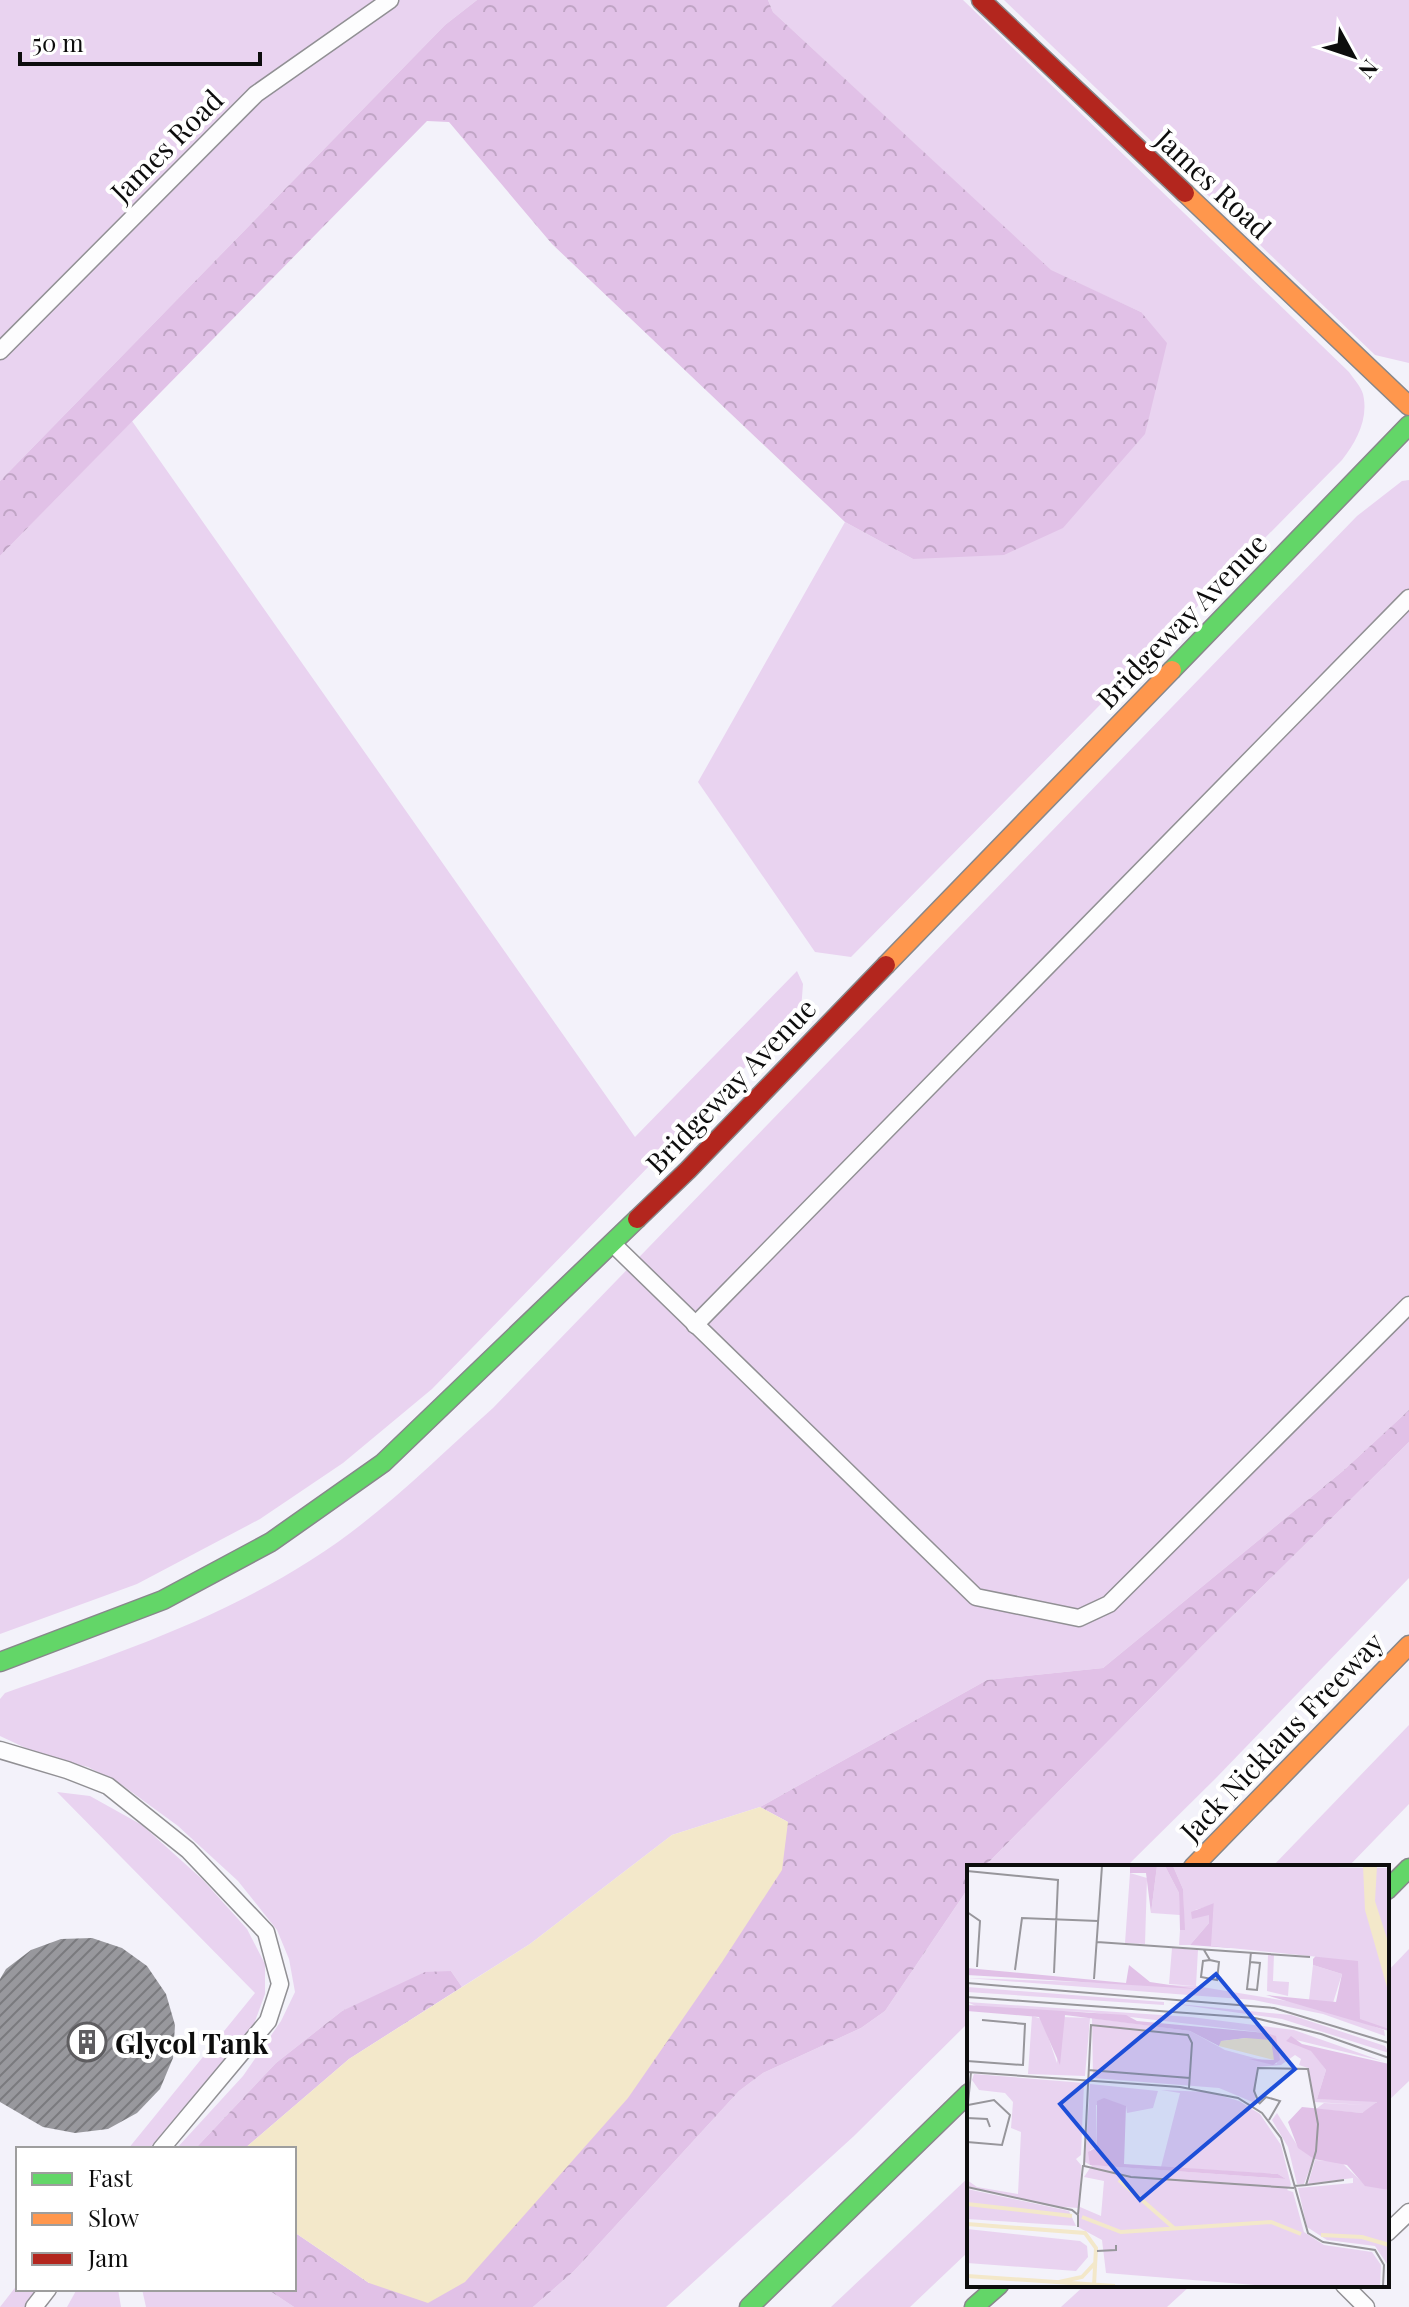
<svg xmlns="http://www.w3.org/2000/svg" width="1409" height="2307" font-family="'Playfair Display',serif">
<defs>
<pattern id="forest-crowns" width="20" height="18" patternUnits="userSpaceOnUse" patternTransform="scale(2)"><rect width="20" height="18" fill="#e1c1e7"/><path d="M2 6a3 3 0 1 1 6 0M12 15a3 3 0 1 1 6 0" fill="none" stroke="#c0a5c5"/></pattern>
<pattern id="building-hatch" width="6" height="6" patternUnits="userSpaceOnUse" patternTransform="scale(2)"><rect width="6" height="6" fill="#98989d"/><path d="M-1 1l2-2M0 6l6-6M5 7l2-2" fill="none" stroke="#7a7a7e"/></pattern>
</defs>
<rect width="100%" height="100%" fill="#f3f2fa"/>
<!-- grass -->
<g fill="#e9d3f0">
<polygon points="0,0 477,0 445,25 0,481"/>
<path d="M768,0h195l386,372c5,7 12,15 14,22 6,25 -7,48 -21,66l-491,497 -36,-5 -117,-170 147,-260 68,37 228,-247 -90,-41 -278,-259z"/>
<polygon points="1004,0 1409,0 1409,363 1375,355"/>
<polygon points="132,421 635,1137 797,971 803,984 801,1010 432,1389 343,1463 260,1519 137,1584 0,1634 0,556"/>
<path d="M1409,480v930l-65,60 -241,198 -116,12 -227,127 -88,28 -142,109 -68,43 -11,-16 -109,40 -66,52 -81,86h-19l67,-73 38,-55 14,-29 -6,-33 -12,-29 -39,-49 -60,-55 -56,-41 -34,-18 -43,-10 -45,-21v-37l5,-6c106,-37 211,-72 306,-133 67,-42 124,-100 182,-152l864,-892 45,-35z"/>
<polygon points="1409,1442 1409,1578 1216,1778 1126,1867 984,1867 1203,1645"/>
<polygon points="1409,1725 1409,1804 1348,1867 1272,1867"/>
<polygon points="57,1792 90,1796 142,1825 203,1880 247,1929 265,1964 265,1994 254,2024 149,2149 128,2149 255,1993"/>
<polygon points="969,1887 969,2022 854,2136 666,2307 533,2307 574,2271 739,2091 763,2073 861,2028 885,2011"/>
<polygon points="1409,1949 1409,2081 1387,2102 1387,1972"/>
<polygon points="969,2177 969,2251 910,2307 831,2307"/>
<polygon points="18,2284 18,2289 43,2289 29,2307 0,2307"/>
<polygon points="1085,2285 1191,2285 1167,2307 1061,2307"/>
<polygon points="77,2289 118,2289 121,2307 67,2307"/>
<polygon points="142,2289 267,2289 294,2307 146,2307"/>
</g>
<!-- forest -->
<g fill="url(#forest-crowns)">
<polygon points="477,0 768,0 773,12 1051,270 1141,312 1167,343 1145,434 1063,528 1004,555 913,559 845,522 552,244 449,122 427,121 0,556 0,481 445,25"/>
<polygon points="1409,1410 1409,1442 1203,1645 984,1867 969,1867 969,1887 885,2011 861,2028 763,2073 739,2091 574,2271 533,2307 294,2307 267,2289 294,2289 294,2232 369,2283 788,1822 760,1807 987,1680 1103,1668 1344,1470"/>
<polygon points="451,1971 462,1987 349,2059 244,2149 195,2149 276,2063 342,2011 425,1972"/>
</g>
<!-- water -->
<polygon fill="#f3e8ca" points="760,1807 788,1822 782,1870 722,1962 628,2098 465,2282 428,2303 369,2283 294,2232 294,2149 244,2149 349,2059 530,1944 672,1835"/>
<!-- building -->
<polygon fill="url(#building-hatch)" points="92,1938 122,1948 147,1966 166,1994 175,2025 173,2058 160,2089 137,2113 108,2129 75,2133 43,2127 0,2102 0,1979 6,1969 31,1950 61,1939"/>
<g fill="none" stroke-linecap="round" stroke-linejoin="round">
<defs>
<g id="lane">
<polyline points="0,351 256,94 390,0"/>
<polyline points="614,1245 976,1597 1079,1618 1109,1604 1409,1305"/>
<polyline points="695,1325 1409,598"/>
<polyline points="0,1750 67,1770 108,1786 188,1850 266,1932 280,1984 268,2021 161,2149"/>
<polyline points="1387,2233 1409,2212"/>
<polyline points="1344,2285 1366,2307"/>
<polyline points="34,2307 48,2289"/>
</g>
<g id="fast">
<polyline points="1172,670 1409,425"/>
<polyline points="0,1662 163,1600 271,1542 383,1463 637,1219"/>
<polyline points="1387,1890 1409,1868"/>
<polyline points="749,2307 969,2093"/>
<polyline points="974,2307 999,2285"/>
</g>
<g id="slow">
<polyline points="1185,193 1409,406"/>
<polyline points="886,965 1172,670"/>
<polyline points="1193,1867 1409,1645"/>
</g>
<g id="jam">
<polyline points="981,0 1185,193"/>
<polyline points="637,1219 688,1170 886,965"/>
</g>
</defs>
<!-- lane casing -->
<use href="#lane" stroke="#919094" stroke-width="19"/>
<!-- fast casing -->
<use href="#fast" stroke="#87878a" stroke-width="21"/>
<!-- slow casing -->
<use href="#slow" stroke="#87878a" stroke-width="21"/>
<!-- jam casing -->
<use href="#jam" stroke="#87878a" stroke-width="21"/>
<!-- lane -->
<use href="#lane" stroke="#fdfdfe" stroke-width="16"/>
<!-- fast -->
<use href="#fast" stroke="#63d668" stroke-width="18"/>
<!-- slow -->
<use href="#slow" stroke="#ff974d" stroke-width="18"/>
<!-- jam -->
<use href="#jam" stroke="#b3261e" stroke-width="18"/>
</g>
<!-- icons -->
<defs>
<symbol id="building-ring" viewBox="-11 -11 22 22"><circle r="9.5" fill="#fff" stroke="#5e5d60" stroke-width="1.5"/><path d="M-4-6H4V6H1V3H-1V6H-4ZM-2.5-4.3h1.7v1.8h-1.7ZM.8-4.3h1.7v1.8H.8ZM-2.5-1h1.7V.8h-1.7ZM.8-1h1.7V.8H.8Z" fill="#5e5d60"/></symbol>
</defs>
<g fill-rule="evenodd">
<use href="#building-ring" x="65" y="2020" width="44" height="44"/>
</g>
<g text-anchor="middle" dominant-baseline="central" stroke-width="8" stroke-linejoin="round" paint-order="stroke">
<!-- street labels -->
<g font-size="28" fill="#0d0d0d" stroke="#fff">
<text transform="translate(166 145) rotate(-45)">James Road</text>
<text transform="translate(1214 183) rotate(43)">James Road</text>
<text transform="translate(1181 620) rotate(-46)">Bridgeway Avenue</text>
<text transform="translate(730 1085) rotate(-46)">Bridgeway Avenue</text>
<text transform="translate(1281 1736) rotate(-46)">Jack Nicklaus Freeway</text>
</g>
<!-- poi labels -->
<g font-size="28" font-weight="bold" fill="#0d0d0d" stroke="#fff" text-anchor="start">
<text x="115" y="2042">Glycol Tank</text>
</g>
</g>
<!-- overview -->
<g transform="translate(967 1865)">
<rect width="422" height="422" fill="#f3f2fa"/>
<path d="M190,1h8l14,27 1,22 -29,-2zM206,1h171l-149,44 14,5v8l-19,22h-11l1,-15h4l-1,-41zM163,8l17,5 -2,66 -20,-1zM205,83l26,2 -2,36 121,20 67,24 1,6 -62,-22 -69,-14 -287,-22 229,8 -27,-2zM301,89h6l-1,27 16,1 -1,14 -21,-5zM346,100l29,9 -9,29 -24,-3zM0,122l197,15v3l-197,-13zM0,137l224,15 103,13 88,31 -94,-23 24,13 14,19 -9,29 58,1 2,5 -15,8 -46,-4 8,-6 43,2 -53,-3 -6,-34 -9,-3 2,-6 -6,-4 -14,10 -24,2 -2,36 -36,-15 -126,-10 -1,-60 98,13 35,19 52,14 -11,-31 -178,-21 -105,-3zM201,138l123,12 94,31 4,7 -107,-34zM65,151l10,3 15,44 5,-46 28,1 -5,58 -57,-2zM7,209l110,9 -3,72 -5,4 5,6 -1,42 21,9 3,-35 -20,-4 8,-12 194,14 -8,-5 -117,-7 19,-74 -19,-3 48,2 30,9 21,13 21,31 10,40 -4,5 6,2 11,40 20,13 48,7 9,13 -1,21h-113l-161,-13 -4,-33 -24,-13 1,-19 -30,-2 -79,-19 -3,-3v-4l10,7 41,7 3,-62 -10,-4 2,-26 -8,-9 -26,-3 -7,-10zM123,219l68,7 -5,17 -26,5 -1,-7 -30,-1 1,42 -7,3v15l-5,-3zM310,248l20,32 18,10 -11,29h-7l-9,-37 -16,-27zM348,295l26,2 22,21 26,7v96l-2,-22 -12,-18 -48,-6 -20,-13 -9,-39 55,-5v-5l-45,6zM0,324l102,22 7,15 -109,-7zM0,364l113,12 7,5 1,11 -12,14 -109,-8z" fill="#e9d3f0"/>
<path d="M163,1h27l-6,47 -5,-40h-16zM198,1h8l10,23 2,41h-5l-1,-37zM255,35l9,48 -41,-3 19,-22v-8l-17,4 -1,-7zM376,61l46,68v37l-123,-36 70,7 6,-28 -29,-9v-6zM162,100l21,17 47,7 -230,-14v-7l159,15zM0,140l159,10 11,6 129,12 10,3 4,24 -7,5 -24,-6 25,1 -28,-22 -24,3 -3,5 -29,-15 -125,-16 -5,50 -21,-48 -72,-6zM324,171l11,8 87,20v126l-24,-4 -18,-21 -33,-6 -16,-11 -10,-26 14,-15 60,6 15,-11 -60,-3 9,-29 -15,-19 -25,-10zM137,233l22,8 -2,58 154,10 8,5 -196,-14 -2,-13 9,-5v-46z" fill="#e1c1e7"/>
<path d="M249,1l173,2v161l-29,-10 -2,-58 -147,-15z" fill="#e9d3f0"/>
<path d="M396,1h14l-2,35 14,44v49l-24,-84zM279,173l25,2 3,20 -55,-14 2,-5z" fill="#f3e8ca"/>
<path fill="none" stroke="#f3e8ca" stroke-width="4" d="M152,315l56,49M0,339l105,12M115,352l39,15 150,-10 30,12M0,359l118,9 11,15 -2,38M354,370l41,2 27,8M0,411l148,10M92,417l23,-5 13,-14"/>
<path fill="none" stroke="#97969b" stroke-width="2" d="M0,6l91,9 -4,93M0,47l13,9 -3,46M130,77l213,15M237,85l6,10 9,2 -2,18 -16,-3 2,-16 7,-1M283,97l10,1 -3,27 -10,-1 3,-26v-1l1,-10M48,105l7,-52 76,3M127,114l8,-113M0,118l307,25 115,35M0,132l288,21 66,16 68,24M0,196l56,4 2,-41 -43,-4M121,205l102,8M0,207l213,15 58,11 24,15 19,25 27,95 15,9 52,8 9,15 -1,21M222,223l3,-45 -4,-8 -97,-10 -7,141 47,11 163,11M292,238l-5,-12 4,-23 50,1 10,55 -2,27 -10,34 -12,1M292,239l7,-7 14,4 -11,19M0,249l4,-42M0,253l20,1 3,8M0,277l35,3 8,-30 -16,-15 -26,5M339,320l38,-5M0,322l105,23 6,5v12M111,349l5,-49M130,386l19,-1v-5"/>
<path fill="#1d4ed8" fill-opacity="0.15" stroke="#1d4ed8" stroke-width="4" d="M249,109l79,95 -155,131 -80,-96z"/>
<rect width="422" height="422" fill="none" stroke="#0d0d0d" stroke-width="4"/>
</g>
<!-- legend -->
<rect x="16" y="2147" width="280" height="144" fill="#ffffff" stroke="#9e9e9e" stroke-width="2"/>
<rect x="32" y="2173" width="40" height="12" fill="#63d668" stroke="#9e9e9e" stroke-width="2"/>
<text x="88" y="2187" font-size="24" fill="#0d0d0d">Fast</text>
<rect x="32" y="2213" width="40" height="12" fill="#ff974d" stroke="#9e9e9e" stroke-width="2"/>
<text x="88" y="2227" font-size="24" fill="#0d0d0d">Slow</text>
<rect x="32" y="2253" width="40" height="12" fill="#b3261e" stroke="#9e9e9e" stroke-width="2"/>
<text x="88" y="2267" font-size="24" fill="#0d0d0d">Jam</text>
<!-- north arrow -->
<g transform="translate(1353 56) rotate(130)" stroke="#ffffff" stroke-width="6" paint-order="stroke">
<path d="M0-6L14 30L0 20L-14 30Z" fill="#0d0d0d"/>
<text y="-12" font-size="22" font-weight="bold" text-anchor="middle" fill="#0d0d0d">N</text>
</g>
<!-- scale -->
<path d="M20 52v12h240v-12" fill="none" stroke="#0d0d0d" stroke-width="4"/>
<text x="32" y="52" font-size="24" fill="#0d0d0d" stroke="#ffffff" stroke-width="6" paint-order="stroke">50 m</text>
</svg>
